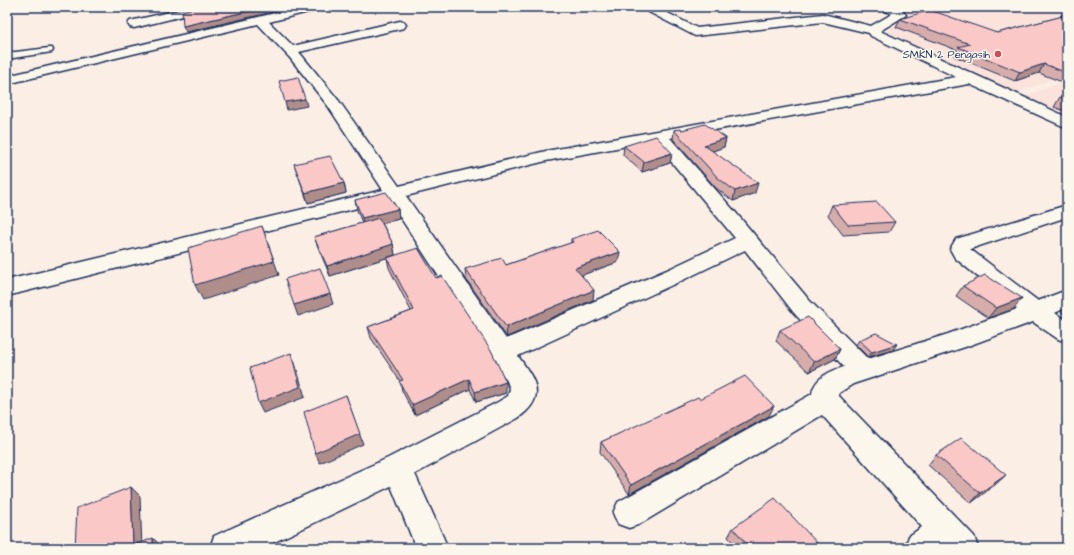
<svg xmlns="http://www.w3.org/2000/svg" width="1074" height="555" font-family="'Architects Daughter',sans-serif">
<rect width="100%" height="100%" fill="#fbeee5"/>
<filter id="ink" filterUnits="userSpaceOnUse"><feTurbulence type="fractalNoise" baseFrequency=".025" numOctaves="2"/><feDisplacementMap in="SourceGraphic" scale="8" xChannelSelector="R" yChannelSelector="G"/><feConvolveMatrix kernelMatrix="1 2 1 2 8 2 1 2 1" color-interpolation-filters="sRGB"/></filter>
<g filter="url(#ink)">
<!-- built -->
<g fill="#fbe3dc">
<polygon points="910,7 1067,7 1067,74 1016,93 885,34"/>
<polygon points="1067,80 1067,118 1022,97"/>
</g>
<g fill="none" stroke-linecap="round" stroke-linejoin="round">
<defs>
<polygon id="lane" points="49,48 52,48 53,50 52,52 7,59 7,53"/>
<g id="street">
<polygon points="192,7 213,7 211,9 134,28 130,27 128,24 130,21"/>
<path d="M301,7h21l-2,2 -51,13 24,24 107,-25 4,1 2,3 -2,3 -105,24 40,49 60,85 147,-35 410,-74 -85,-41 -2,-3 -46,-11 -128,14 -52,-27 -2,-2h15l41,21 126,-14 48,12 21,-12 -11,-5 -2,-2c10,0 21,-2 27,8l-26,16 187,86v11l-98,-44 -299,54 67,76 73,87 58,58 80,-25 69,-25 -62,-51 -5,-9 6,-10 111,-34v12l-97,32 68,52 29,-11v17l-12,6 12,8v21l-9,-3 -25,-17 -68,25 -112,37 -14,9v3l135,140 4,12h-73l4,-12 13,-9 -100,-112 -182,109 -11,4 -11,-4 -5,-11 5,-11 194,-108c2,-16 18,-23 32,-27l-50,-54 -49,-63 -62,30 -165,76c17,24 30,41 0,62l-103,56 33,74h-32l-25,-62 -129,62h-52l4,-12 174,-78 110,-56 10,-6 2,-7 -3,-8 -118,-181 -382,96v-16l376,-90 -55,-84 -38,-48 -32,-34 -251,60v-8zM654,141l81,97 -68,32 -161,69 -100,-143 140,-35z"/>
</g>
</defs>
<!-- lane casing -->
<use href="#lane" stroke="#1b2f5e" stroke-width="3"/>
<!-- street casing -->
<use href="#street" stroke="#1b2f5e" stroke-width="3"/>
<!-- lane -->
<use href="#lane" fill="#fbf7ec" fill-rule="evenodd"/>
<!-- street -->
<use href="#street" fill="#fbf7ec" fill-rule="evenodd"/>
</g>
<!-- wall -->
<g fill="#d7adab" stroke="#1b2f5e">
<polygon points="1067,12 1067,84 1039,73 1015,81 954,56 957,50 896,27 900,19 997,33 1060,17 1061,15 1066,14"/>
<polygon points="1067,95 1067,112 1054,107 1060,97"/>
<polygon points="674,130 682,130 726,138 724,147 712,151 755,193 733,201 716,188 673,139"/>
<polygon points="624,146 672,153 670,163 642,172 623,155"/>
<polygon points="294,164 344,183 346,193 308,203"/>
<polygon points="355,200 398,209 399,219 382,223 393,244 395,255 330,276 318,247 314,237 362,223 357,210"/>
<polygon points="832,205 895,222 889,232 843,235 828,215"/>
<polygon points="571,239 618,262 582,275 593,300 507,337 466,279 465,269 506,265 571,243"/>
<polygon points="387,258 506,393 476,402 470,389 415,415 402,391 400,381 371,338 368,327 411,311 389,268"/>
<polygon points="963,286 1014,309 988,318 956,296"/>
<polygon points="1067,305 1067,315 1061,312"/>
<polygon points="780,330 840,349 835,359 809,372 776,341"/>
<polygon points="859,340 893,350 868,357 856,345"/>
<polygon points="700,399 769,416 629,494 600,452 601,442"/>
<polygon points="936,455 996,484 971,503 928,465"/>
<polygon points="733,528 822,548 738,548 728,537"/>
</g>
<!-- shaded-wall -->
<g fill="#af8d8b" stroke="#1b2f5e">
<polygon points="267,7 276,7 277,11 186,32 183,26"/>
<polygon points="1044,64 1039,73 1015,81 1020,72"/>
<polygon points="305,99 307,106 287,110 285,102"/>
<polygon points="726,138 724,147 702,155 704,145"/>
<polygon points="672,153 670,163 642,172 644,162"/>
<polygon points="344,183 346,193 308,203 305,193"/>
<polygon points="758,183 755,193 733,201 735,191"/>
<polygon points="398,209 399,219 364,228 362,218"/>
<polygon points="262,226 279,275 203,300 195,285"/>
<polygon points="393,244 395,255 330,276 327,266"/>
<polygon points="620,252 618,262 574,278 575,268"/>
<polygon points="594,290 593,300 507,337 506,327"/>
<polygon points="330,294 333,304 298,316 294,305"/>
<polygon points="1022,298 1014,309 988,318 996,308"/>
<polygon points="897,344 893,350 868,357 872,352"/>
<polygon points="840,349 835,359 809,372 814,362"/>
<polygon points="291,353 295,363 305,397 263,413 258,403"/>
<polygon points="469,379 470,389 415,415 412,405"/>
<polygon points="506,382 506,393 476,402 475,392"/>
<polygon points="346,395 363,444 320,463 315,453"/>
<polygon points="774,406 769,416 629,494 631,485"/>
<polygon points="1006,475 996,484 971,503 980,493"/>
<polygon points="131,487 140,496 142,548 133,546"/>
<polygon points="153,538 161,546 162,548 153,548"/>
</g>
<!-- building -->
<g fill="#fac9c7" stroke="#1b2f5e">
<polygon points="198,7 267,7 183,26 182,11"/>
<polygon points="930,10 997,33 1063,16 1061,15 1067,14 1067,73 1044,64 1020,72 958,47 970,44 900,19"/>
<polygon points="298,77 305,99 285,102 279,81"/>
<polygon points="1067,95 1067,100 1060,97"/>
<polygon points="705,124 726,138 704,145 758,183 735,191 718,178 674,130 680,129 682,130"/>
<polygon points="656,136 672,153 644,162 624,146"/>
<polygon points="330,156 344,183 305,193 294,164"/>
<polygon points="386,192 398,209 362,218 355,200"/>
<polygon points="877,202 895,222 848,225 832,205"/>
<polygon points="379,218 393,244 327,266 314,237"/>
<polygon points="262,226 274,261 195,285 188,248"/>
<polygon points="598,230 620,252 575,268 594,290 506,327 465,269 502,258 506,265 573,242 571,239"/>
<polygon points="418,248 436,278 442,276 491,350 506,382 475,392 469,379 412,405 399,381 403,380 368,327 414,310 387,258"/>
<polygon points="320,268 330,294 294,305 285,279"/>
<polygon points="985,275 1022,298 996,308 963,286"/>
<polygon points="808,317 840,349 814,362 780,330"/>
<polygon points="876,333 897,344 872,352 859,340"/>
<polygon points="291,353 300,387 258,403 250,368"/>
<polygon points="745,376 774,406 631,485 601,442 698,397 700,399"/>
<polygon points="346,395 360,434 315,453 304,412"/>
<polygon points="961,438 1006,475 980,493 936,455"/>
<polygon points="131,487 133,546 153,538 153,548 75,548 77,508"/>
<polygon points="775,498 822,548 750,548 733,528"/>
</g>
</g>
<!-- markers -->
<circle fill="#d1495b" stroke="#fbf7ec" stroke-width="1.5" cx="998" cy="54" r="4"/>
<g text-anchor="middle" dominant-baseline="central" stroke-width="3" stroke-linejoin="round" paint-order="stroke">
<!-- far-poi labels -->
<g font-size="11" fill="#1b2f5e" stroke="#fbf7ec" text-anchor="end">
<text x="990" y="54">SMKN 2 Pengasih</text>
</g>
</g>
<!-- margin -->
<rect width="1074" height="555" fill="none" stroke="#fbf7ec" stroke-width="24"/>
<rect x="12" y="12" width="1050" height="531" fill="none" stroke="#1b2f5e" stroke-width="1.5" filter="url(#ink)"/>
</svg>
